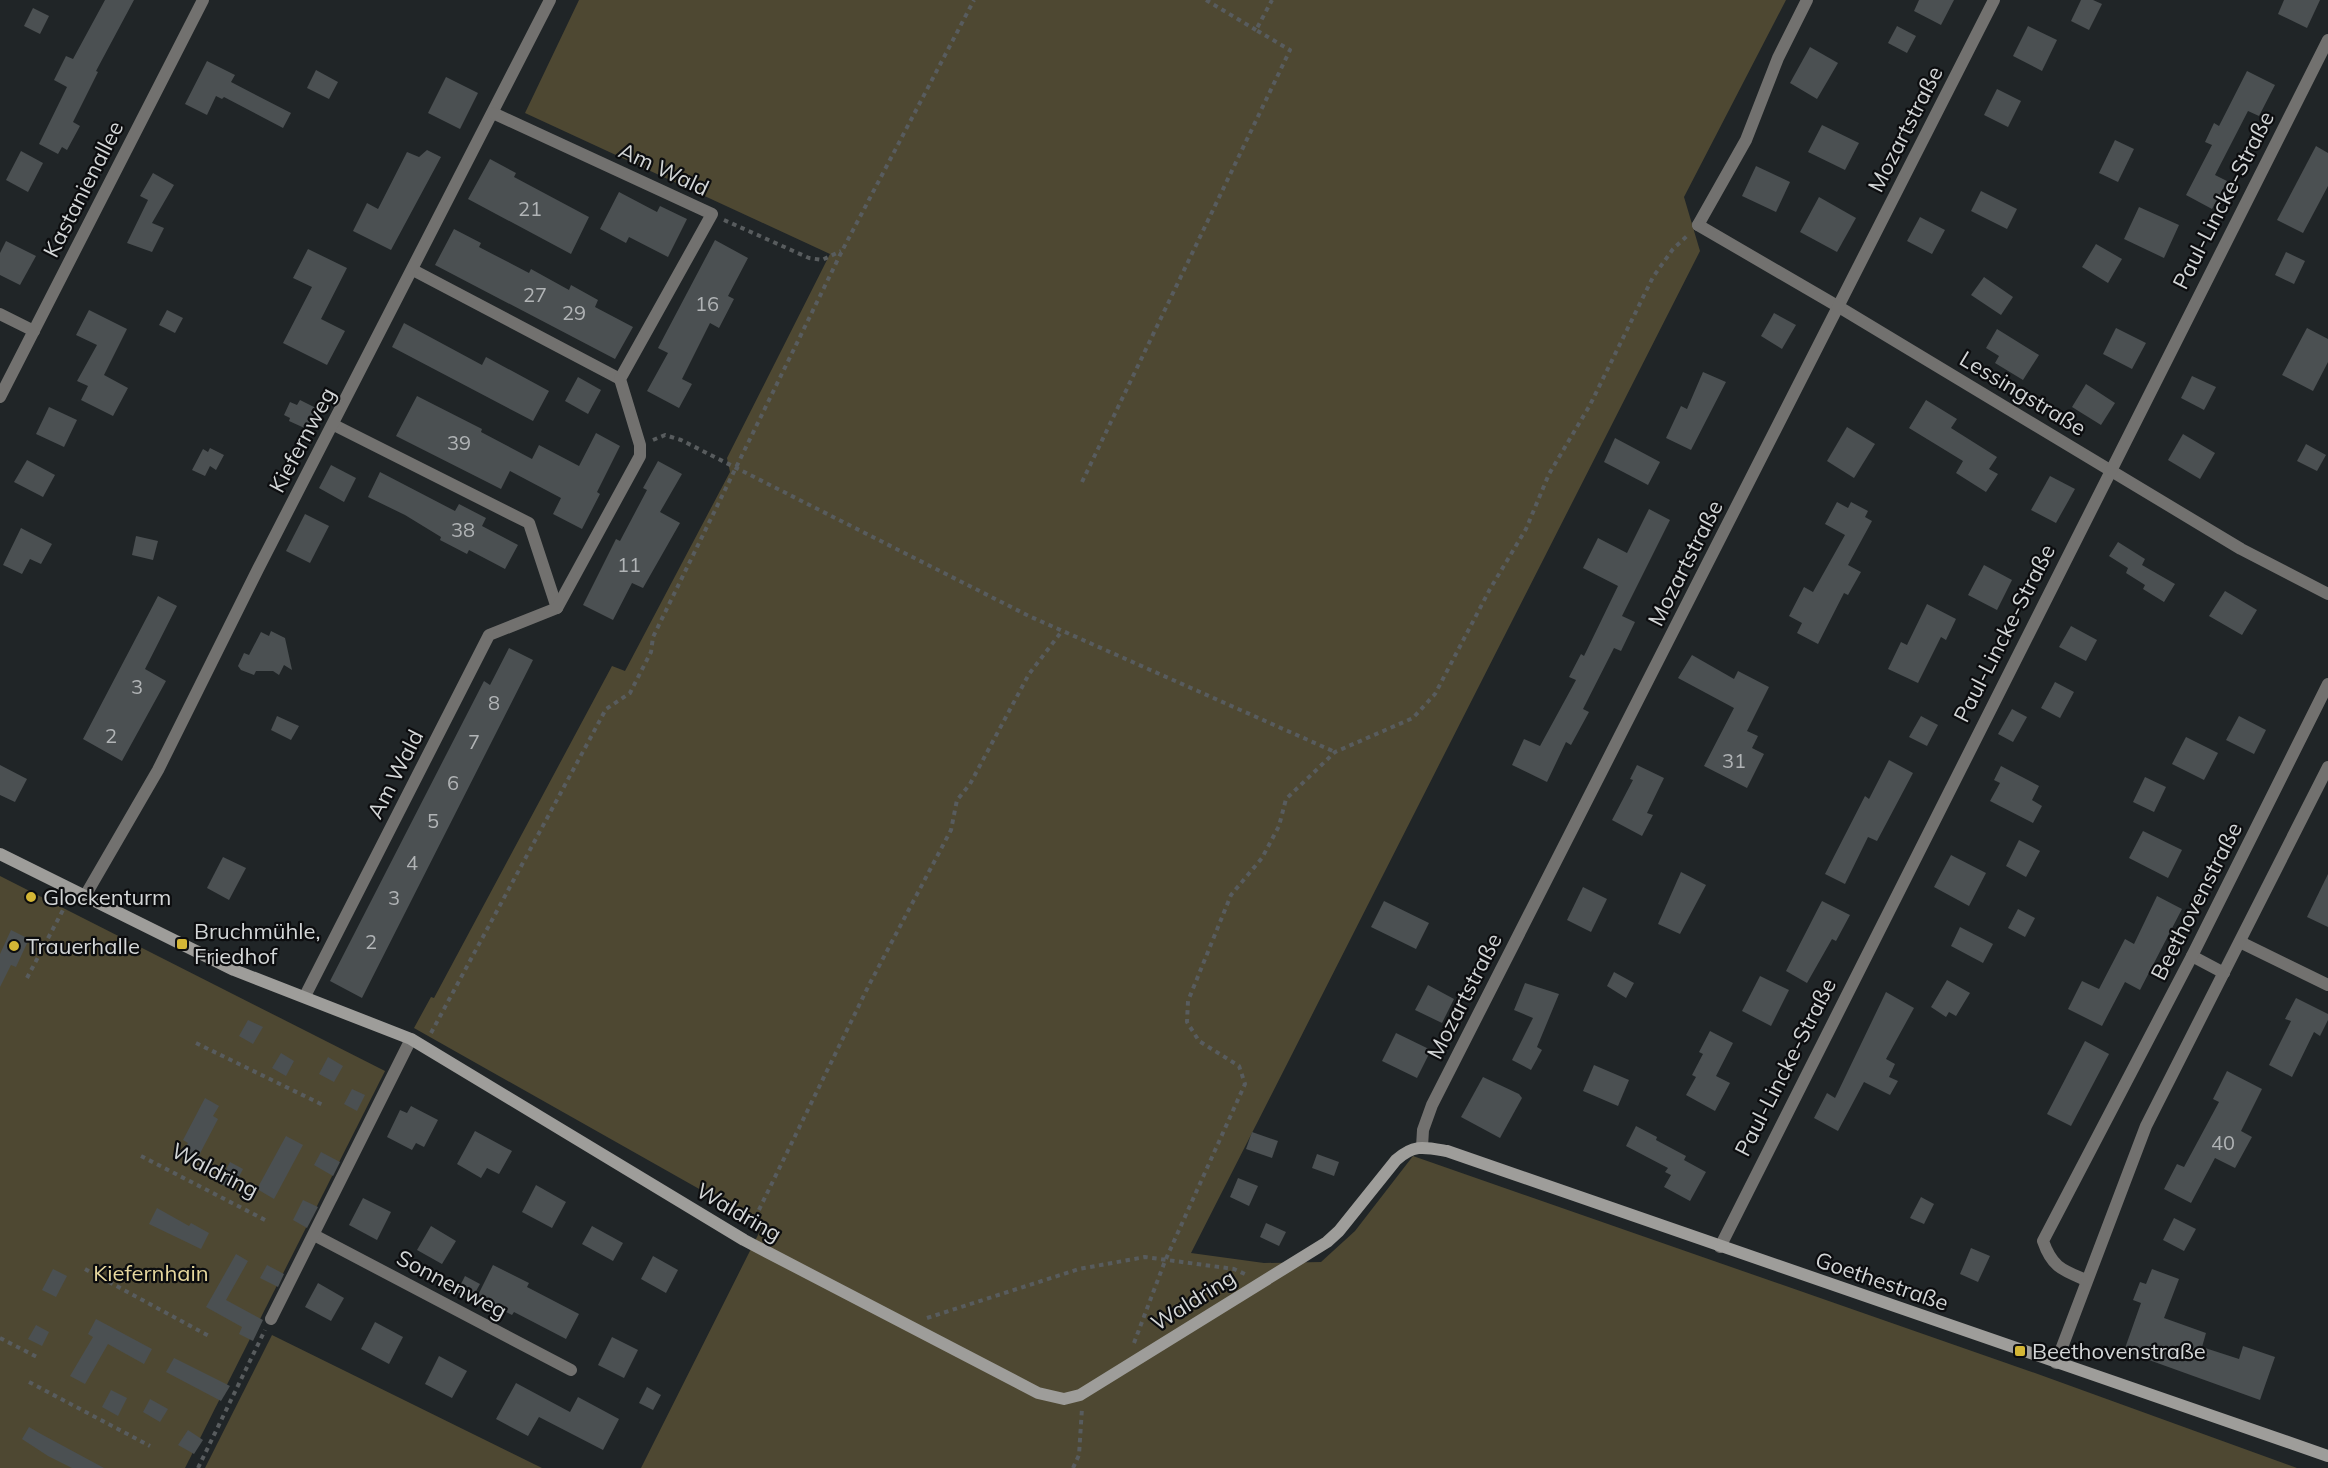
<svg xmlns="http://www.w3.org/2000/svg" width="2328" height="1468" font-family="Mulish,sans-serif">
<rect width="100%" height="100%" fill="#202527"/>
<!-- green -->
<g fill="#4e4832">
<polygon points="579,0 1786,0 1684,197 1700,251 1191,1253 1264,1263 1321,1262 1355,1231 1413,1156 2035,1373 2297,1468 641,1468 763,1225 414,1028 431,997 434,998 612,666 625,671 730,472 727,458 830,254 525,113"/>
<polygon points="0,876 385,1071 185,1468 0,1468"/>
<polygon points="272,1335 542,1468 205,1468"/>
</g>
<!-- building -->
<g fill="#4b5052">
<polygon points="105,0 134,0 96,71 98,72 73,122 80,126 67,150 62,147 58,154 39,144 67,87 54,80 66,56 73,59"/>
<polygon points="1919,0 1954,0 1941,25 1914,11"/>
<polygon points="2081,0 2093,0 2102,4 2089,30 2071,21"/>
<polygon points="2284,0 2320,0 2307,28 2278,14"/>
<polygon points="33,8 49,16 40,34 24,26"/>
<polygon points="1897,26 1916,36 1907,53 1888,43"/>
<polygon points="2028,26 2057,40 2042,71 2013,56"/>
<polygon points="1810,47 1838,63 1817,99 1790,83"/>
<polygon points="207,61 235,75 231,82 291,113 283,128 224,97 222,99 216,96 207,115 185,104"/>
<polygon points="316,70 338,82 329,99 307,88"/>
<polygon points="2247,71 2275,85 2259,116 2248,111 2215,175 2227,181 2212,209 2186,195 2212,145 2205,142 2214,123 2219,126"/>
<polygon points="446,77 478,93 460,129 428,113"/>
<polygon points="1997,89 2021,101 2008,127 1984,115"/>
<polygon points="1822,125 1859,143 1845,170 1808,152"/>
<polygon points="2115,140 2134,149 2118,182 2099,173"/>
<polygon points="2316,146 2328,153 2328,186 2303,233 2277,220"/>
<polygon points="427,150 441,157 391,250 353,231 367,203 378,209 407,152 419,157"/>
<polygon points="21,151 43,163 28,192 6,180"/>
<polygon points="490,159 516,173 514,177 589,217 571,254 468,199"/>
<polygon points="1756,166 1790,182 1776,212 1742,196"/>
<polygon points="153,173 174,185 152,223 164,228 152,252 127,243 148,200 140,196"/>
<polygon points="1981,191 2017,209 2007,229 1971,211"/>
<polygon points="619,192 657,212 660,206 687,219 668,257 629,237 626,243 600,229"/>
<polygon points="1819,197 1856,218 1837,252 1800,232"/>
<polygon points="2139,207 2179,225 2164,258 2124,239"/>
<polygon points="1920,217 1945,230 1932,254 1907,241"/>
<polygon points="454,229 481,243 479,247 529,273 531,269 569,290 571,285 598,300 595,307 633,327 615,359 435,265"/>
<polygon points="715,240 748,258 728,296 734,299 719,328 710,323 682,379 692,384 679,408 647,391 668,353 658,348"/>
<polygon points="6,241 36,256 20,285 0,275 0,253"/>
<polygon points="2096,244 2122,259 2108,283 2082,267"/>
<polygon points="308,249 347,268 321,319 345,331 327,365 283,343 312,287 293,278"/>
<polygon points="2286,252 2305,261 2294,284 2275,275"/>
<polygon points="1984,277 2013,297 2001,315 1971,295"/>
<polygon points="89,310 127,329 104,375 128,388 113,416 81,400 88,386 77,381 97,345 76,335"/>
<polygon points="167,310 183,318 175,333 159,325"/>
<polygon points="1774,313 1796,325 1782,349 1761,336"/>
<polygon points="404,323 482,365 486,357 549,391 533,421 392,347"/>
<polygon points="2116,328 2146,343 2132,369 2103,354"/>
<polygon points="2307,328 2328,339 2328,362 2313,391 2282,375"/>
<polygon points="1997,329 2039,355 2023,380 1995,363 1999,356 1986,348"/>
<polygon points="1703,372 1726,382 1691,450 1666,438 1681,406 1687,409"/>
<polygon points="2192,376 2216,387 2204,410 2181,398"/>
<polygon points="578,377 601,390 588,414 565,401"/>
<polygon points="2086,384 2115,403 2101,425 2072,407"/>
<polygon points="417,396 482,429 481,432 532,459 539,445 579,466 596,433 620,446 597,492 600,494 582,529 553,514 561,498 510,471 501,489 396,436"/>
<polygon points="300,400 320,410 311,431 289,421 290,418 284,415 290,402 297,405"/>
<polygon points="1926,400 1957,419 1951,428 1997,457 1989,469 1998,474 1986,492 1956,473 1963,461 1909,428"/>
<polygon points="49,407 77,420 64,447 36,434"/>
<polygon points="1847,427 1875,444 1854,478 1827,461"/>
<polygon points="2183,434 2215,453 2200,479 2168,460"/>
<polygon points="1615,438 1660,462 1648,485 1604,462"/>
<polygon points="2306,444 2326,455 2317,471 2297,461"/>
<polygon points="210,448 224,455 216,470 210,466 205,476 192,470 203,449 208,452"/>
<polygon points="27,460 55,475 43,497 14,482"/>
<polygon points="658,461 682,474 660,512 680,523 643,588 632,583 613,620 583,605 616,539 620,541 647,490 643,488"/>
<polygon points="331,465 356,478 344,502 319,488"/>
<polygon points="380,472 455,511 459,504 486,518 482,526 518,545 505,569 469,550 467,554 440,540 441,537 405,515 368,497"/>
<polygon points="2050,476 2075,489 2056,523 2031,510"/>
<polygon points="1837,502 1848,508 1851,502 1868,511 1865,517 1872,521 1848,565 1861,572 1848,595 1844,593 1818,644 1797,633 1802,623 1789,616 1804,587 1813,592 1845,535 1825,524"/>
<polygon points="1649,509 1670,520 1622,616 1635,622 1621,651 1614,648 1583,709 1589,712 1571,745 1566,742 1547,782 1512,765 1524,739 1540,746 1576,680 1569,677 1581,654 1584,656 1618,586 1583,568 1598,538 1627,553"/>
<polygon points="305,514 329,526 310,563 286,551"/>
<polygon points="21,528 52,544 41,564 30,559 22,574 3,565"/>
<polygon points="136,536 158,541 153,560 132,555"/>
<polygon points="2118,542 2145,559 2142,565 2175,584 2164,602 2143,589 2145,585 2126,573 2128,568 2109,556"/>
<polygon points="1984,565 2012,580 1997,610 1968,595"/>
<polygon points="2225,591 2257,610 2242,635 2209,616"/>
<polygon points="158,596 177,606 145,669 166,681 122,761 83,739"/>
<polygon points="1927,604 1956,619 1946,640 1941,637 1918,683 1888,669 1901,642 1907,645"/>
<polygon points="2071,626 2097,640 2086,661 2059,647"/>
<polygon points="271,631 285,638 292,670 284,665 279,675 273,671 256,671 254,675 241,670 238,666 244,653 249,655 261,632 269,636"/>
<polygon points="509,648 533,660 362,998 330,981 484,681 490,685"/>
<polygon points="1692,655 1734,679 1738,671 1769,687 1747,731 1758,736 1752,748 1764,754 1747,788 1704,766 1734,708 1678,678"/>
<polygon points="2055,682 2074,692 2060,718 2041,708"/>
<polygon points="2012,709 2027,717 2013,742 1998,734"/>
<polygon points="277,716 299,726 291,740 271,730"/>
<polygon points="1921,716 1938,725 1927,746 1909,737"/>
<polygon points="2239,716 2266,730 2254,754 2226,740"/>
<polygon points="2186,737 2218,753 2204,780 2172,764"/>
<polygon points="1889,760 1913,773 1877,841 1868,837 1845,884 1825,874 1865,796 1869,799"/>
<polygon points="0,765 27,779 15,802 0,795"/>
<polygon points="1637,765 1664,778 1647,813 1653,815 1642,836 1612,820 1633,780 1630,779"/>
<polygon points="2001,766 2039,786 2032,800 2042,806 2033,823 1990,801 2000,783 1994,780"/>
<polygon points="2145,777 2166,787 2154,812 2133,802"/>
<polygon points="2143,831 2182,850 2168,878 2129,858"/>
<polygon points="2019,840 2040,851 2026,877 2006,866"/>
<polygon points="1951,855 1986,873 1969,906 1934,887"/>
<polygon points="223,857 246,868 229,900 207,888"/>
<polygon points="1681,872 1706,885 1680,934 1658,924"/>
<polygon points="2328,874 2328,927 2307,917"/>
<polygon points="1583,887 1607,899 1591,932 1567,920"/>
<polygon points="2157,896 2182,909 2140,990 2125,982 2102,1026 2068,1009 2082,981 2099,989 2125,939 2134,944"/>
<polygon points="1384,901 1429,923 1416,949 1371,927"/>
<polygon points="1822,901 1850,915 1836,941 1832,939 1807,983 1786,971"/>
<polygon points="2018,909 2035,918 2025,937 2008,928"/>
<polygon points="1960,927 1993,944 1983,963 1951,946"/>
<polygon points="11,930 29,939 16,967 11,965 0,987 0,954"/>
<polygon points="1614,972 1634,983 1626,998 1607,986"/>
<polygon points="1760,976 1789,990 1771,1026 1742,1011"/>
<polygon points="1947,980 1970,993 1956,1016 1949,1012 1946,1017 1931,1007"/>
<polygon points="1525,983 1559,994 1537,1047 1542,1050 1531,1070 1512,1060 1533,1018 1514,1010"/>
<polygon points="1428,985 1454,999 1442,1023 1415,1010"/>
<polygon points="1886,992 1914,1008 1886,1059 1895,1064 1889,1077 1898,1081 1890,1095 1864,1082 1838,1131 1814,1118 1827,1093 1835,1098"/>
<polygon points="2296,998 2328,1014 2328,1020 2320,1036 2314,1032 2292,1077 2269,1065 2291,1021 2285,1019"/>
<polygon points="248,1020 263,1027 253,1044 239,1036"/>
<polygon points="1710,1031 1733,1043 1716,1076 1730,1083 1715,1111 1686,1095 1696,1077 1692,1075 1703,1054 1699,1052"/>
<polygon points="1396,1033 1431,1050 1417,1078 1382,1061"/>
<polygon points="2085,1041 2109,1054 2071,1126 2047,1114"/>
<polygon points="281,1053 294,1061 286,1076 272,1068"/>
<polygon points="328,1057 343,1066 334,1082 319,1074"/>
<polygon points="1594,1065 1629,1080 1618,1106 1583,1091"/>
<polygon points="2227,1071 2262,1089 2241,1131 2252,1137 2235,1168 2215,1158 2191,1203 2164,1189 2177,1164 2184,1167 2219,1102 2213,1099"/>
<polygon points="1483,1077 1519,1094 1522,1098 1500,1138 1461,1117"/>
<polygon points="352,1089 365,1095 357,1111 344,1104"/>
<polygon points="205,1098 219,1106 213,1116 218,1119 196,1161 182,1153 188,1143 183,1140"/>
<polygon points="411,1106 438,1120 424,1147 416,1143 412,1150 387,1137 400,1110 407,1113"/>
<polygon points="1636,1126 1657,1137 1656,1140 1686,1156 1684,1160 1706,1172 1690,1201 1664,1187 1671,1175 1665,1172 1668,1168 1626,1146"/>
<polygon points="475,1131 512,1151 499,1174 487,1168 481,1178 457,1164"/>
<polygon points="1252,1132 1278,1141 1272,1158 1246,1149"/>
<polygon points="286,1136 303,1145 274,1199 257,1189"/>
<polygon points="321,1152 340,1162 333,1176 314,1165"/>
<polygon points="1317,1154 1339,1162 1334,1176 1312,1168"/>
<polygon points="230,1162 243,1169 232,1190 219,1183"/>
<polygon points="1238,1178 1258,1186 1249,1206 1230,1197"/>
<polygon points="536,1185 566,1202 552,1228 522,1212"/>
<polygon points="1921,1197 1934,1204 1924,1224 1910,1218"/>
<polygon points="363,1198 391,1212 377,1240 349,1225"/>
<polygon points="303,1200 318,1207 307,1228 293,1220"/>
<polygon points="157,1208 189,1226 191,1223 209,1233 201,1249 149,1224"/>
<polygon points="2174,1218 2196,1229 2184,1251 2163,1240"/>
<polygon points="1266,1223 1286,1232 1279,1246 1260,1237"/>
<polygon points="431,1226 456,1241 442,1264 417,1250"/>
<polygon points="592,1226 623,1243 613,1261 582,1244"/>
<polygon points="1971,1248 1990,1256 1978,1282 1960,1274"/>
<polygon points="236,1254 248,1261 226,1300 263,1320 253,1341 239,1334 242,1327 206,1307"/>
<polygon points="653,1256 678,1270 666,1293 641,1279"/>
<polygon points="267,1265 284,1274 278,1287 260,1278"/>
<polygon points="493,1265 529,1283 527,1287 579,1314 566,1339 514,1312 512,1315 477,1297"/>
<polygon points="53,1269 67,1276 56,1297 42,1290"/>
<polygon points="2152,1269 2179,1279 2164,1318 2206,1333 2202,1347 2239,1359 2243,1346 2275,1357 2260,1400 2124,1351 2141,1303 2133,1300 2140,1282 2146,1284"/>
<polygon points="465,1276 480,1284 471,1300 457,1292"/>
<polygon points="318,1283 344,1298 331,1321 305,1307"/>
<polygon points="96,1319 152,1349 144,1364 108,1344 85,1384 70,1376 93,1337 88,1334"/>
<polygon points="375,1322 403,1337 389,1364 361,1349"/>
<polygon points="36,1325 49,1332 42,1346 28,1339"/>
<polygon points="612,1337 638,1350 624,1378 598,1365"/>
<polygon points="439,1356 467,1371 452,1398 425,1384"/>
<polygon points="174,1358 230,1386 221,1401 166,1372"/>
<polygon points="516,1383 570,1412 578,1397 619,1419 603,1450 539,1417 528,1436 496,1419"/>
<polygon points="647,1387 661,1395 653,1410 639,1403"/>
<polygon points="111,1390 127,1398 118,1416 102,1407"/>
<polygon points="150,1399 168,1409 160,1422 143,1412"/>
<polygon points="29,1427 41,1434 104,1468 72,1468 48,1456 22,1439"/>
<polygon points="188,1430 203,1440 194,1454 178,1445"/>
</g>
<g fill="none" stroke-linecap="round" stroke-linejoin="round">
<!-- path -->
<g stroke="#585c5e" stroke-width="4" stroke-dasharray="4.5 4.5" stroke-linecap="butt">
<polyline points="1206,0 1256,30"/>
<polyline points="724,220 809,258 822,260 841,251"/>
<polyline points="653,440 665,435 681,440 1029,616 1335,752"/>
<polyline points="1082,482 1290,50 1256,30 1272,0"/>
<polyline points="27,978 64,908"/>
<polyline points="431,1033 606,709 630,693 651,652 653,637 842,251 974,0"/>
<polyline points="196,1043 325,1106"/>
<polyline points="141,1156 269,1222"/>
<polyline points="751,1226 869,985 951,830 957,800 970,784 1029,674 1062,631"/>
<polyline points="85,1269 209,1336"/>
<polyline points="927,1318 1079,1269 1145,1257 1234,1269 1247,1275"/>
<polyline points="0,1338 39,1358"/>
<polyline points="1134,1343 1165,1261 1245,1084 1239,1066 1199,1041 1187,1022 1188,1001 1231,895 1262,858 1279,826 1286,799 1335,752 1413,718 1435,694 1490,589 1526,529 1549,474 1590,405 1653,277 1673,249 1688,235"/>
<polyline points="29,1382 150,1446"/>
<polyline points="198,1468 265,1330"/>
<polyline points="1073,1468 1079,1455 1082,1408"/>
</g>
<!-- lane -->
<g stroke="#72716f" stroke-width="12">
<polyline points="1698,225 1746,140 1778,58 1807,0"/>
<polyline points="2240,942 2328,985"/>
<polyline points="2192,956 2224,973"/>
<polyline points="314,1235 571,1370"/>
<polyline points="271,1319 411,1039"/>
</g>
<!-- street -->
<g stroke="#72716f" stroke-width="12">
<polyline points="1698,225 1839,307 2241,549 2328,594"/>
<polyline points="413,270 620,379"/>
<polyline points="0,314 34,331"/>
<polyline points="0,397 203,0"/>
<polyline points="334,425 529,523 557,608"/>
<polyline points="85,896 158,770 258,569 550,0"/>
<polyline points="305,996 489,635 557,608 640,456 640,445 620,379 712,214 493,113"/>
<polyline points="1422,1147 1423,1130 1432,1105 1994,0"/>
<polyline points="1720,1247 2328,40"/>
<path d="M2086,1280c-24,-10 -34,-13 -43,-39l149,-285 136,-272"/>
<polyline points="2056,1363 2146,1126 2328,767"/>
</g>
<!-- secondary -->
<path stroke="#9e9d9a" stroke-width="12" d="M0,854l234,116 177,69 333,201 294,153 26,6 16,-4 247,-153 12,-11 57,-71c18,-16 28,-13 51,-9l881,305"/>
</g>
<!-- markers -->
<g fill="#d4b635" stroke="#0c0d0f" stroke-width="2">
<circle cx="31" cy="897" r="6"/>
<rect x="176" y="938" width="12" height="12" rx="3"/>
<circle cx="14" cy="946" r="6"/>
<rect x="2014" y="1345" width="12" height="12" rx="3"/>
</g>
<g text-anchor="middle" dominant-baseline="central" stroke-width="4.5" stroke-linejoin="round" paint-order="stroke">
<!-- number labels -->
<g font-size="20" fill="#b1b4b6">
<text x="530" y="208">21</text>
<text x="535" y="294">27</text>
<text x="707" y="303">16</text>
<text x="574" y="312">29</text>
<text x="459" y="442">39</text>
<text x="463" y="529">38</text>
<text x="629" y="564">11</text>
<text x="137" y="686">3</text>
<text x="494" y="702">8</text>
<text x="111" y="735">2</text>
<text x="474" y="741">7</text>
<text x="1734" y="760">31</text>
<text x="453" y="782">6</text>
<text x="433" y="820">5</text>
<text x="412" y="862">4</text>
<text x="394" y="897">3</text>
<text x="371" y="941">2</text>
<text x="2223" y="1142">40</text>
</g>
<!-- street labels -->
<g font-size="22" fill="#d3d6d7" stroke="#0c0d0f">
<text transform="translate(1905 129) rotate(-63)">Mozartstraße</text>
<text transform="translate(664 169) rotate(25)">Am Wald</text>
<text transform="translate(83 189) rotate(-63)">Kastanienallee</text>
<text transform="translate(2223 200) rotate(-63)">Paul-Lincke-Straße</text>
<text transform="translate(2023 393) rotate(31)">Lessingstraße</text>
<text transform="translate(302 440) rotate(-62)">Kiefernweg</text>
<text transform="translate(1685 563) rotate(-63)">Mozartstraße</text>
<text transform="translate(2004 633) rotate(-63)">Paul-Lincke-Straße</text>
<text transform="translate(395 774) rotate(-63)">Am Wald</text>
<text transform="translate(2196 901) rotate(-63)">Beethovenstraße</text>
<text transform="translate(1464 996) rotate(-63)">Mozartstraße</text>
<text transform="translate(1785 1067) rotate(-63)">Paul-Lincke-Straße</text>
<text transform="translate(215 1170) rotate(27)">Waldring</text>
<text transform="translate(739 1212) rotate(30)">Waldring</text>
<text transform="translate(1882 1281) rotate(19)">Goethestraße</text>
<text transform="translate(452 1284) rotate(28)">Sonnenweg</text>
<text transform="translate(1193 1300) rotate(-32)">Waldring</text>
</g>
<!-- poi labels -->
<g font-size="22" fill="#d3d6d7" stroke="#0c0d0f" text-anchor="start">
<text x="43" y="897">Glockenturm</text>
<text x="194" y="931">Bruchmühle,<tspan x="194" dy="25">Friedhof</tspan></text>
<text x="26" y="946">Trauerhalle</text>
<text x="2032" y="1351">Beethovenstraße</text>
</g>
<!-- park labels -->
<g font-size="22" fill="#e5d69d" stroke="#0c0d0f">
<text x="151" y="1273">Kiefernhain</text>
</g>
</g>
</svg>
